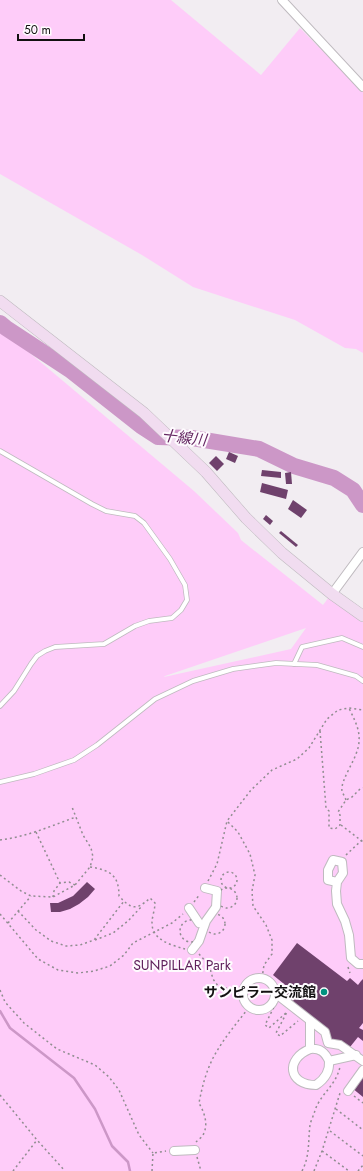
<svg xmlns="http://www.w3.org/2000/svg" width="363" height="1171" font-family="Jost,'Noto Sans JP',sans-serif">
<rect width="100%" height="100%" fill="#f2edf2"/>
<!-- green -->
<g fill="#feccf9" fill-rule="evenodd">
<polygon points="0,0 171,0 261,75 300,28 363,92 363,353 356,349 345,348 295,320 193,287 142,255 0,174"/>
<path d="M0,328l194,163 44,42 3,7 82,65 6,-8 34,25v549h-363zM306,628l-15,21 -127,28 1,-1z"/>
</g>
<g fill="none" stroke-linecap="round" stroke-linejoin="round">
<!-- stream -->
<polyline stroke="#cc97c7" stroke-width="2.5" points="0,1011 10,1028 74,1078 95,1109 112,1146 128,1162 130,1171"/>
<!-- river -->
<polyline stroke="#cc97c7" stroke-width="16" points="0,323 6,328 70,370 141,426 158,437 192,438 259,449 294,466 334,478 353,490 363,505"/>
</g>
<!-- building -->
<g fill="#6f416c">
<polygon points="229,452 238,456 235,463 226,459"/>
<polygon points="216,456 224,464 217,471 209,463"/>
<polygon points="262,470 281,472 281,478 261,476"/>
<polygon points="291,472 292,484 286,484 285,473"/>
<polygon points="262,483 288,490 286,499 260,492"/>
<polygon points="293,500 307,510 301,518 288,509"/>
<polygon points="266,515 273,521 270,525 263,519"/>
<polygon points="281,531 298,545 296,547 279,533"/>
<polygon points="87,882 95,889 88,897 79,904 70,909 60,912 51,912 50,903 58,903 73,896"/>
<polygon points="297,943 347,981 350,978 358,985 361,981 363,979 363,1023 359,1028 363,1030 363,1041 358,1037 350,1047 340,1040 334,1043 330,1041 283,995 289,988 273,975"/>
<polygon points="363,1074 363,1097 352,1088"/>
</g>
<g fill="none" stroke-linecap="round" stroke-linejoin="round">
<defs>
<g id="lane">
<polyline points="0,451 92,504 106,511 135,516 144,523 170,559 185,585 187,600 181,610 172,618 149,621 135,626 104,644 55,647 45,651 37,656 31,664 14,691 0,706"/>
<polyline points="294,664 302,647 342,638 363,647"/>
<polyline points="0,782 34,774 74,760 97,745 155,699 193,681 233,669 276,663 317,665 356,676 363,681"/>
</g>
<g id="street">
<polyline points="282,0 363,87"/>
<polyline points="332,594 363,552"/>
<polyline points="337,882 328,880 328,870 333,860 342,862 343,873 337,882 336,891 337,904 345,921 349,935 351,958 358,964 363,964"/>
<polyline points="189,908 199,923"/>
<polyline points="192,950 199,941 206,921 216,907 217,891 205,888"/>
<circle cx="259" cy="994" r="16"/>
<polyline points="275,993 325,1032 328,1043 340,1045 363,1061"/>
<path d="M310,1021v28c10,-1 15,3 19,12l27,-6"/>
<path d="M310,1049c-25,10 -22,36 6,36 9,-6 14,-13 13,-24"/>
<polyline points="348,1091 363,1070"/>
<polyline points="174,1151 195,1150"/>
</g>
<polyline id="secondary" points="0,301 144,413 206,472 246,518 282,553 332,594 363,616"/>
</defs>
<!-- lane casing -->
<use href="#lane" stroke="#bfbabf" stroke-width="5.5"/>
<!-- street casing -->
<use href="#street" stroke="#bfbabf" stroke-width="10"/>
<!-- secondary casing -->
<use href="#secondary" stroke="#bfbabf" stroke-width="12"/>
<!-- path -->
<g stroke="#908d90" stroke-width="1.5" stroke-dasharray="2 3" stroke-linecap="butt">
<polyline points="320,731 326,808 329,811 329,828 335,829 340,825 340,815 338,812 346,800 352,797 360,789 363,788"/>
<path d="M346,800c-1,-3 -3,-6 -4,-9 -2,-12 17,-34 17,-50 1,-12 -5,-22 -10,-33"/>
<polyline points="228,822 238,832 250,854 255,875 252,891 253,906 266,925 272,940 272,954 264,965 262,978"/>
<polyline points="341,825 363,842"/>
<polyline points="36,832 60,883"/>
<path d="M0,840c26,-3 51,-14 76,-23"/>
<polyline points="346,855 363,839"/>
<path d="M90,867c20,3 29,8 29,29 12,13 17,15 31,2l5,5c0,6 -3,14 -3,20 0,17 19,22 33,26"/>
<circle cx="229" cy="880" r="8"/>
<polyline points="0,875 21,891 31,896 53,897 75,885 90,867 93,857 91,848 83,835 72,807"/>
<polyline points="208,881 217,864 227,821 251,790 272,770 297,759 309,748 327,719 338,710 349,708 363,710"/>
<circle cx="227" cy="898" r="10"/>
<polyline points="53,897 54,891 60,883 69,882 75,885"/>
<polyline points="194,902 200,894"/>
<polyline points="18,911 36,930 51,941 66,946 80,945 94,940 124,901"/>
<circle cx="215" cy="924" r="10"/>
<polyline points="0,914 38,959 58,970 78,973 94,971 110,966 124,955 133,943 172,923 183,914"/>
<circle cx="191" cy="931" r="11"/>
<polyline points="8,923 31,896"/>
<polyline points="95,940 113,933 128,921 142,906"/>
<polyline points="199,954 209,965 213,979 218,986 243,992 267,993"/>
<polyline points="348,967 350,973"/>
<polyline points="0,990 5,1002 24,1023 57,1049 95,1065 109,1077 119,1090 139,1135 153,1153"/>
<polyline points="276,1003 265,1025 269,1028 287,1012 276,1033 280,1036 298,1021"/>
<polyline points="0,1095 37,1140 65,1171"/>
<polyline points="354,1096 363,1103"/>
<polyline points="336,1109 363,1130"/>
<polyline points="330,1131 363,1156"/>
<path d="M196,1142c2,-2 6,-5 7,-7 6,-11 1,-23 -4,-32 3,-16 7,-31 14,-45 10,-19 24,-35 37,-52"/>
<polyline points="322,1151 349,1171"/>
<polyline points="197,1157 201,1171"/>
<polyline points="13,1171 37,1140"/>
<polyline points="152,1171 153,1153 166,1151"/>
<path d="M302,1171c8,-15 6,-30 8,-46 1,-5 4,-10 5,-15 7,-18 20,-23 25,-43"/>
<polyline points="314,1171 322,1151 340,1093"/>
<polyline points="358,1171 363,1165"/>
</g>
<!-- lane -->
<use href="#lane" stroke="#fff" stroke-width="4"/>
<!-- street -->
<use href="#street" stroke="#fff" stroke-width="8"/>
<!-- secondary -->
<use href="#secondary" stroke="#f1dcf0" stroke-width="11"/>
</g>
<!-- markers -->
<circle fill="#00927f" stroke="#fefbfe" stroke-width="1.5" cx="324" cy="992" r="4"/>
<g text-anchor="middle" dominant-baseline="central" stroke-width="4" stroke-linejoin="round" paint-order="stroke">
<!-- park labels -->
<g font-size="14" fill="#5e1f5b" stroke="#fefbfe">
<text x="182" y="965">SUNPILLAR Park</text>
</g>
<!-- poi labels -->
<g font-size="14" font-weight="bold" fill="#121011" stroke="#fefbfe" text-anchor="end">
<text x="316" y="992">サンピラー交流館</text>
</g>
<!-- water labels -->
<g font-size="15" font-style="italic" fill="#642661" stroke="#fefbfe">
<text transform="translate(184 438) rotate(6)">十線川</text>
</g>
</g>
<!-- scale -->
<path d="M18 34v6h66v-6" fill="none" stroke="#121011" stroke-width="2"/>
<text x="24" y="34" font-size="12" fill="#121011" stroke="#fefbfe" stroke-width="3" paint-order="stroke">50 m</text>
</svg>
